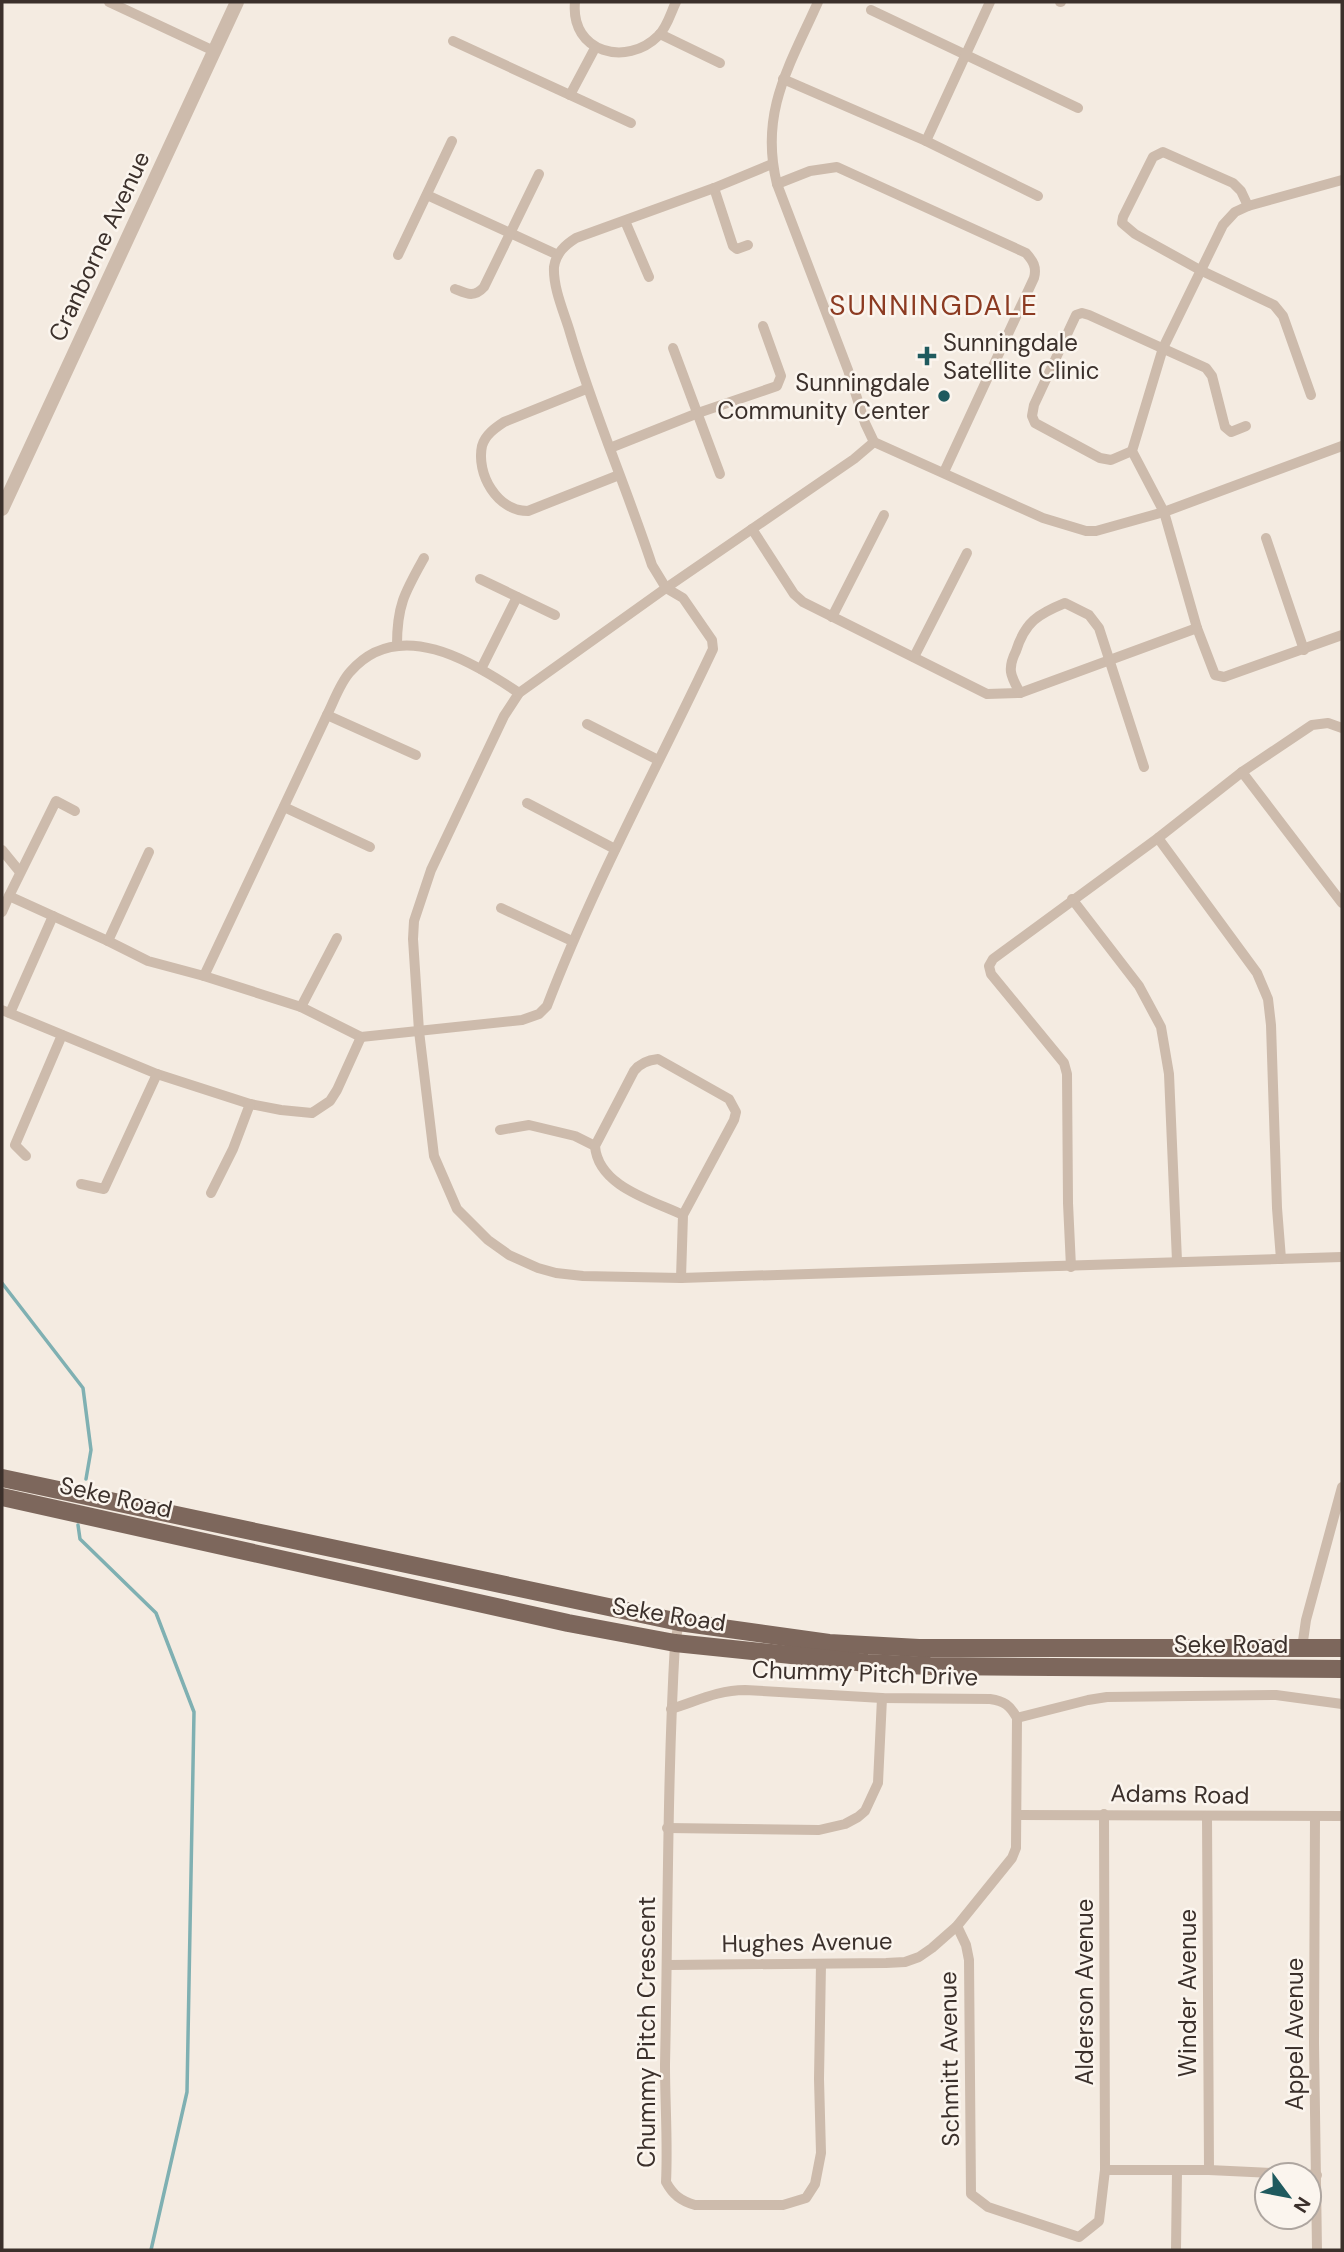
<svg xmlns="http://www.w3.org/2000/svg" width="1344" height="2252" font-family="'DM Sans',sans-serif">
<rect width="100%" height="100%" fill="#f4ebe1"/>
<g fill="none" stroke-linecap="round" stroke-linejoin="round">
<!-- stream -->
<g stroke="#7fb0b2" stroke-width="3.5">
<polyline points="2,1283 83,1388 91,1450 86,1479"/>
<polyline points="78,1525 80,1539 156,1613 194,1712 187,2092 151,2250"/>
</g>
<!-- minor -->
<g stroke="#cdbbac" stroke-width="10">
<polyline points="109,2 214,51"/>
<path d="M575,2c-5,51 52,65 83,34 9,-8 13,-24 18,-34"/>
<path d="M818,2c-28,63 -59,110 -41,182l71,186 17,53 9,19 169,76 43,13h10l68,-19 178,-66"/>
<polyline points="1060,2 1061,2"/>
<polyline points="871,10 1078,108"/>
<polyline points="660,34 720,63"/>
<polyline points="453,41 570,95"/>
<polyline points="595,48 570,95 631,123"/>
<polyline points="783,79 926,141 1038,196"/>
<polyline points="926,141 990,2"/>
<polyline points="1342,180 1248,206 1235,212 1223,225 1163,348 1132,451 1164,512 1197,628 1215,675 1224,677 1342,635"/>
<path d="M777,184l33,-13 27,-4 189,86c7,8 11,14 8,25l-90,194"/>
<polyline points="714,188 733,246 737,249 748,245"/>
<polyline points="427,195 558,255"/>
<polyline points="1248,206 1241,191 1233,183 1163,152 1153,157 1123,217 1122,223 1135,234 1200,270 1274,305 1283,316 1311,395"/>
<polyline points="625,221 649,277"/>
<polyline points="398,255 452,141"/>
<path d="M455,289c12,5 19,9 29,-2l55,-113"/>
<polyline points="673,348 720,474"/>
<path d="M586,389l-82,33c-9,6 -19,13 -22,24 -6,28 15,65 46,65l91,-36"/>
<polyline points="874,442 854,459 666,588 519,693 504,716 431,870 414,921 413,939 419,1031 434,1156 457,1209 488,1240 509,1255 538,1268 556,1273 583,1276 681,1278 1342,1257"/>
<polyline points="610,448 698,413 777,386 781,376 763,326"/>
<polyline points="1132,451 1111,460 1100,458 1035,423 1032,416 1034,405 1076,315 1082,313 1089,315 1206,368 1212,376 1225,427 1231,432 1246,426"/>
<polyline points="752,529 794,594 803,602 987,694 1020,693 1197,628"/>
<polyline points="1266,538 1304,650"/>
<polyline points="480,579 555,615"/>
<polyline points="832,617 884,515"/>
<path d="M397,645c0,-40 8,-53 27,-87"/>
<polyline points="914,657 967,553"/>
<polyline points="481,669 517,597"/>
<path d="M1020,693c-3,-6 -8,-14 -9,-21 -1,-7 2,-15 5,-21 9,-29 22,-37 49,-48l24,12 10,13 45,139"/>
<polyline points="327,715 416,755"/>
<polyline points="587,724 658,760"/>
<polyline points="1242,772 1312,725 1328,723 1342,728"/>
<polyline points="527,803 615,849"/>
<polyline points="284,807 370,847"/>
<polyline points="75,811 56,801 9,896 108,941"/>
<polyline points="1158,838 1257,973 1268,999 1271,1025 1277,1208 1281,1259"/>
<polyline points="2,850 20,872"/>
<path d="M149,852l-41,89 40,20 56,15 97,31 60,30 161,-17 17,-6 8,-8c47,-123 110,-238 166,-357l-1,-9 -29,-42 -17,-10 -14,-23c-26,-79 -60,-156 -83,-236 -6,-19 -16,-42 -15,-62 2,-14 11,-22 22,-29l138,-50 58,-24"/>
<polyline points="1072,899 1139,986 1161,1027 1169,1074 1177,1261"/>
<polyline points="501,908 572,941"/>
<polyline points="2,912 9,896"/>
<path d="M204,976l123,-261c7,-14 13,-32 23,-43 48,-56 122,-11 169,21"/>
<polyline points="301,1007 337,938"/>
<polyline points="2,1010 157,1074 250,1104 281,1110 312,1113 330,1101 337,1090 361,1037"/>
<polyline points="10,1013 53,916"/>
<polyline points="500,1130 529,1125 575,1136 595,1146"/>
<polyline points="26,1156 15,1145 62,1035"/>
<polyline points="81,1184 104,1189 157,1074"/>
<polyline points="211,1193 233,1149 250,1104"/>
<polyline points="1071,1267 1068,1203 1067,1074 1064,1063 991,974 989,966 993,959 1158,838 1242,772 1342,903"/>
<path d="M681,1278l2,-63 51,-95 2,-8 -7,-13 -71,-40c-10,1 -18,4 -24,12l-39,75c3,40 56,54 88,69"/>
<path d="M679,1622l-4,21c-8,140 -7,281 -10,422 0,39 3,78 1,117 7,13 15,19 29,23h88l23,-7 9,-14 6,-31 -2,-74 2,-115"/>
<polyline points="1302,1648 1306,1620 1342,1487"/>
<path d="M671,1709c26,-8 47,-19 74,-19l137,8 108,1c14,2 20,6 27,19l71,-18 19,-3 169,-2 66,9"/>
<polyline points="1017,1815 1342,1816"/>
<polyline points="1207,1816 1209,2170"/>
<polyline points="1315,1816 1314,2043 1317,2250"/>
<polyline points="667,1828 819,1830 845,1824 858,1817 865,1811 878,1783 882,1698"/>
<polyline points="957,1926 966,1945 969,1960 971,2194 988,2207 1079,2237 1099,2221 1105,2170 1104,1814"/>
<polyline points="669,1965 886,1963 905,1962 919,1957 932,1948 957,1926 1012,1858 1016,1848 1017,1718"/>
<polyline points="1105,2170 1209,2170 1317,2175"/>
<polyline points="1176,2250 1177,2170"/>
</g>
<!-- tertiary -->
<polyline stroke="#cdbbac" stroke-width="14" points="2,509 237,2"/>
<!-- primary -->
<g stroke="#7d675c" stroke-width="18">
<polyline points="2,1478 679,1622 829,1643 919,1648 1342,1648"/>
<polyline points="2,1497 568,1623 675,1643 867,1663 930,1666 1342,1669"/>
</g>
</g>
<!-- markers -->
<g fill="#1f5a5e" stroke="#fbf5ee" stroke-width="2.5">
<path d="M923.5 345.5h7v7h7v7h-7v7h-7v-7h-7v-7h7z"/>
<circle cx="944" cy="396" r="7"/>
</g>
<g text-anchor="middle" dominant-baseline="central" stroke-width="5" stroke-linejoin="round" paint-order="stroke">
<!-- street labels -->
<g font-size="24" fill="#3b302b" stroke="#fbf5ee">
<text transform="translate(99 246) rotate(-65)">Cranborne Avenue</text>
<text transform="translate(116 1497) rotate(13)">Seke Road</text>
<text transform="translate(669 1614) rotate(9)">Seke Road</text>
<text x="1231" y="1644">Seke Road</text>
<text transform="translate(865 1673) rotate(2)">Chummy Pitch Drive</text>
<text transform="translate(1180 1794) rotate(1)">Adams Road</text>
<text transform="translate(807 1942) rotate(-1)">Hughes Avenue</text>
<text transform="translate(1084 1992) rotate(-90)">Alderson Avenue</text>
<text transform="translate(1187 1993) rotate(-90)">Winder Avenue</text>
<text transform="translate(646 2032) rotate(-90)">Chummy Pitch Crescent</text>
<text transform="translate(1294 2034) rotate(-90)">Appel Avenue</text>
<text transform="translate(949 2059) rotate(-91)">Schmitt Avenue</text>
</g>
<!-- poi labels -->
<g font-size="24" fill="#3b302b" stroke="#fbf5ee" text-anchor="start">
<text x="943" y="342">Sunningdale<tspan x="943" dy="28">Satellite Clinic</tspan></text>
<text x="930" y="382" text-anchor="end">Sunningdale<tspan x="930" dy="28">Community Center</tspan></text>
</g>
<!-- quarter labels -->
<g font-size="28" letter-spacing="2" fill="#8c3b22" stroke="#fbf5ee">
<text x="934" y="305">SUNNINGDALE</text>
</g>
</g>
<!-- border -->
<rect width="1344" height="2252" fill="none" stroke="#3b302b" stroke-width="7"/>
<!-- north arrow -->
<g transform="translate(1288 2196) rotate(122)"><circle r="33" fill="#fbf5ee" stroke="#aea6a0" stroke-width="2"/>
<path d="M0-5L12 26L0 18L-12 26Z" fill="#1f5a5e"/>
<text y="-10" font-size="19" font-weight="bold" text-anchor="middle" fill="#3b302b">N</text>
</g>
</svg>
